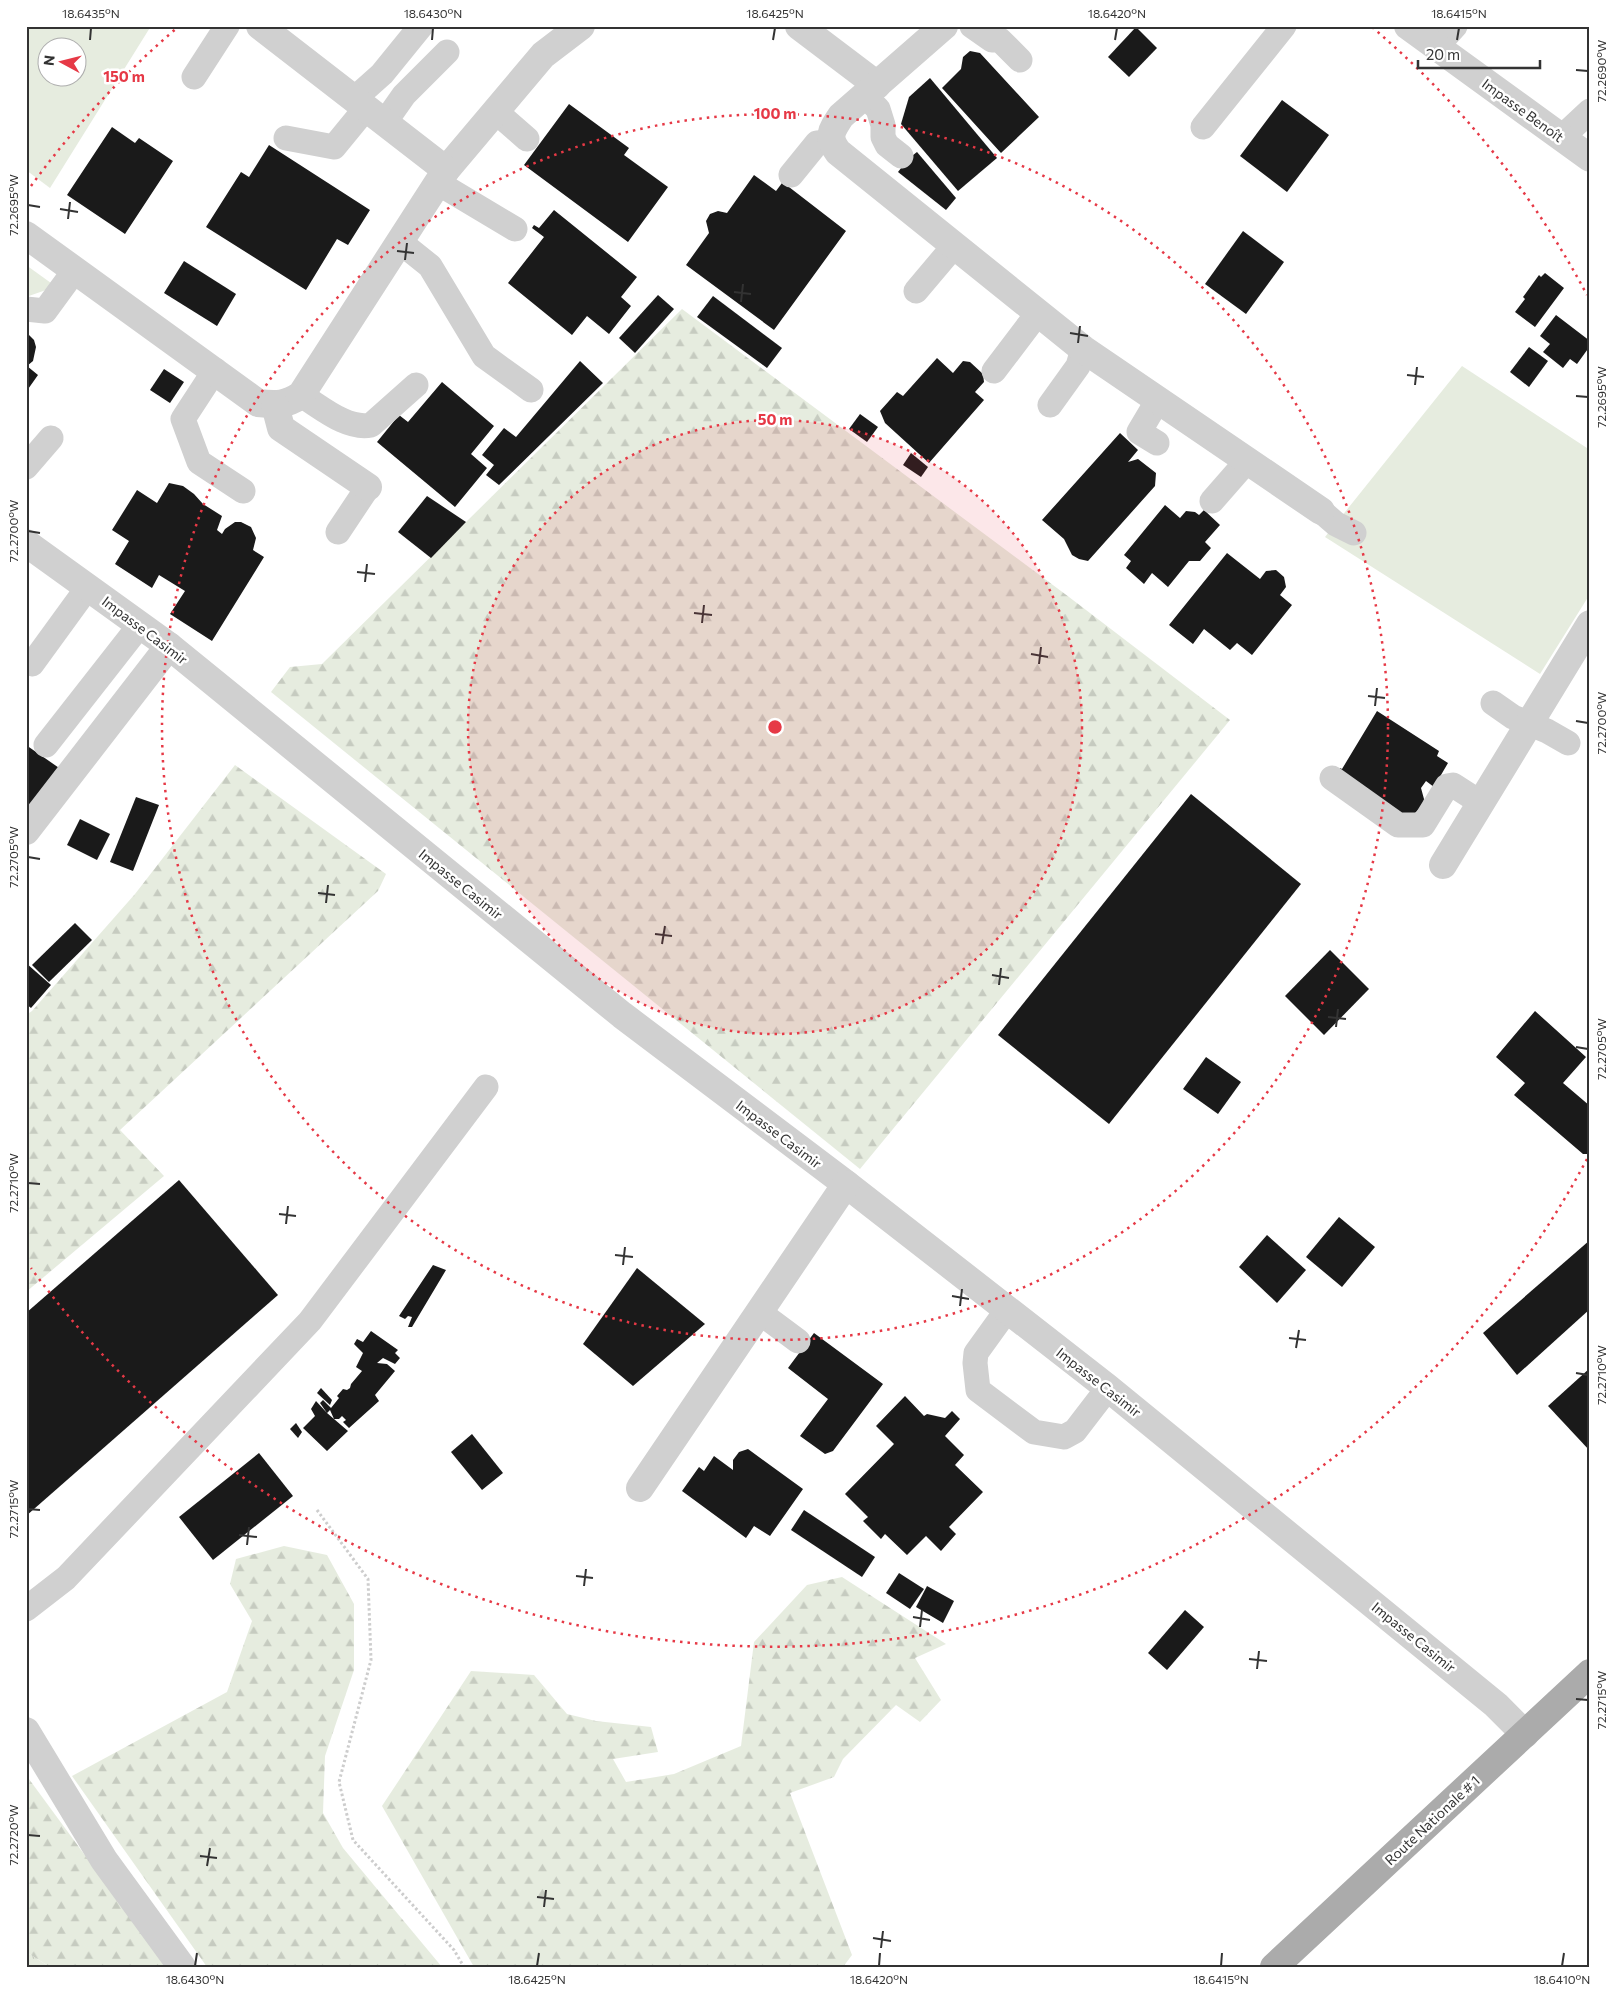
<svg xmlns="http://www.w3.org/2000/svg" width="1616" height="1993" font-family="Commissioner,sans-serif">
<defs>
<pattern id="grass-tufts" width="24" height="20" patternUnits="userSpaceOnUse" patternTransform="scale(1.25)"><rect width="24" height="20" fill="#e6ecdf"/><path d="M3 7l-1-3M5 7V3M7 7l1-3M15 17l-1-3M17 17v-4M19 17l1-3" fill="none" stroke="#c6cbc0"/></pattern>
<pattern id="forest-firs" width="22" height="20" patternUnits="userSpaceOnUse" patternTransform="scale(1.25)"><rect width="22" height="20" fill="#e6ecdf"/><path d="M5 1l3.5 6h-7zM16 11l3.5 6h-7z" fill="#c6cbc0"/></pattern>
</defs>
<rect width="100%" height="100%" fill="#fff"/>
<!-- grass -->
<polygon fill="url(#grass-tufts)" points="26,1952 50,1967 26,1967"/>
<!-- forest -->
<g fill="url(#forest-firs)">
<polygon points="682,309 1069,597 1230,720 860,1169 271,692 290,667 322,664"/>
<polygon points="235,765 386,874 378,891 120,1130 164,1176 26,1292 26,1015 32,1011 135,894"/>
<polygon points="284,1546 327,1555 354,1604 354,1670 325,1756 323,1813 343,1848 442,1967 207,1967 72,1776 227,1692 252,1621 230,1584 236,1559"/>
<polygon points="842,1577 946,1644 915,1658 941,1700 920,1722 896,1705 843,1759 834,1777 790,1793 852,1955 843,1967 474,1967 382,1806 471,1671 534,1675 567,1714 596,1721 651,1727 658,1752 613,1759 626,1782 674,1774 741,1746 754,1642 807,1585"/>
<polygon points="26,1775 167,1967 50,1967 26,1952"/>
</g>
<!-- green -->
<g fill="#e6ecdf" fill-rule="evenodd">
<path d="M26,26h125l-101,162 -24,-18zM48,48h30v30h-30z"/>
<polygon points="26,265 51,283 46,290 26,297"/>
<polygon points="1462,366 1590,450 1590,594 1540,674 1325,537"/>
</g>
<!-- building -->
<g fill="#1a1a1a">
<polygon points="1136,27 1157,48 1129,77 1108,57"/>
<polygon points="970,51 980,53 1039,117 1001,153 942,88 961,69 963,57"/>
<polygon points="930,78 997,158 958,191 901,124 909,97"/>
<polygon points="1282,100 1329,135 1287,192 1240,156"/>
<polygon points="569,104 629,148 624,155 668,187 628,242 524,165"/>
<polygon points="112,127 135,143 139,138 173,161 125,234 67,195"/>
<polygon points="269,145 370,210 348,245 337,239 306,290 206,227 241,172 249,177"/>
<polygon points="917,152 956,198 946,210 898,172 908,159"/>
<polygon points="754,175 776,191 782,183 789,187 846,231 774,330 686,265 709,233 706,221 710,214 718,211 727,213"/>
<polygon points="554,210 637,277 621,297 631,306 609,334 587,316 572,335 508,283 544,237 532,228 534,225 539,228"/>
<polygon points="1243,231 1284,262 1246,314 1205,284"/>
<polygon points="184,261 236,294 217,326 164,293"/>
<polygon points="1545,273 1564,288 1535,327 1515,312 1525,299 1523,297 1539,275 1541,277"/>
<polygon points="658,295 674,309 635,353 619,338"/>
<polygon points="713,296 782,348 767,368 697,317"/>
<polygon points="1556,315 1590,341 1590,346 1577,364 1570,359 1563,368 1543,352 1550,344 1540,336"/>
<polygon points="26,332 34,340 36,347 33,361 27,366 38,375 26,392"/>
<polygon points="1529,347 1548,361 1529,387 1510,372"/>
<polygon points="937,358 953,373 963,361 970,362 983,374 984,382 975,392 984,400 929,463 885,423 880,411 897,392 903,396"/>
<polygon points="580,361 603,383 499,485 486,475 494,465 482,455 504,428 516,437"/>
<polygon points="164,369 184,382 170,403 150,390"/>
<polygon points="442,382 494,426 471,454 487,468 455,507 377,442 399,415 408,422"/>
<polygon points="860,414 878,427 867,442 849,429"/>
<polygon points="1120,433 1138,450 1128,462 1138,459 1156,473 1155,486 1088,561 1079,559 1072,555 1064,539 1042,520"/>
<polygon points="911,453 928,467 921,477 903,465"/>
<polygon points="169,483 183,486 194,494 203,504 222,516 217,530 222,534 225,529 235,522 241,522 251,527 256,538 253,550 264,557 212,641 170,614 185,591 159,575 152,588 115,564 129,541 112,530 137,490 157,503"/>
<polygon points="427,496 466,522 431,558 398,532"/>
<polygon points="1165,505 1180,518 1186,511 1195,512 1199,515 1204,510 1220,525 1205,542 1211,548 1200,561 1189,561 1168,587 1152,573 1144,584 1126,568 1131,561 1124,555"/>
<polygon points="1227,553 1260,579 1266,571 1276,570 1284,577 1286,587 1280,595 1292,605 1252,655 1237,643 1230,650 1204,629 1193,644 1169,625"/>
<polygon points="1377,711 1439,751 1437,756 1448,763 1434,787 1426,781 1421,788 1424,799 1423,805 1415,813 1404,815 1337,773 1340,768 1342,769"/>
<polygon points="26,745 62,770 26,816"/>
<polygon points="1191,794 1301,884 1109,1124 998,1035"/>
<polygon points="136,797 159,805 133,871 110,862"/>
<polygon points="80,819 110,834 97,860 67,845"/>
<polygon points="75,923 92,940 49,982 32,965"/>
<polygon points="1330,950 1369,989 1324,1035 1285,996"/>
<polygon points="26,963 51,985 31,1008 26,1004"/>
<polygon points="1535,1011 1586,1057 1563,1083 1590,1106 1590,1154 1583,1154 1514,1095 1525,1083 1496,1057"/>
<polygon points="1206,1057 1241,1082 1218,1114 1183,1089"/>
<polygon points="179,1180 278,1295 26,1516 26,1313"/>
<polygon points="1339,1217 1375,1247 1342,1287 1306,1257"/>
<polygon points="1267,1235 1306,1270 1277,1303 1239,1267"/>
<polygon points="1590,1240 1590,1309 1517,1375 1483,1333"/>
<polygon points="433,1265 446,1270 412,1327 408,1327 412,1317 408,1316 405,1319 399,1316"/>
<polygon points="637,1268 705,1324 633,1386 583,1344"/>
<polygon points="371,1331 398,1350 395,1353 400,1358 395,1364 383,1358 377,1363 387,1364 395,1371 375,1395 379,1401 349,1428 343,1422 346,1420 342,1416 339,1419 334,1419 330,1410 327,1413 348,1431 327,1451 303,1428 315,1416 311,1409 316,1401 327,1413 320,1403 323,1400 331,1408 339,1398 337,1396 343,1389 347,1390 350,1388 351,1384 362,1371 356,1367 363,1353 354,1344 357,1339 363,1342"/>
<polygon points="814,1333 883,1384 833,1451 825,1454 800,1436 828,1399 788,1368"/>
<polygon points="1590,1368 1590,1451 1548,1406"/>
<polygon points="321,1388 332,1400 330,1405 317,1393"/>
<polygon points="905,1396 924,1416 927,1414 945,1418 952,1411 960,1419 945,1436 964,1455 955,1465 983,1492 949,1527 956,1534 941,1551 926,1536 907,1555 885,1534 881,1539 863,1521 868,1517 845,1494 894,1444 876,1426"/>
<polygon points="296,1423 302,1432 298,1438 290,1429"/>
<polygon points="472,1434 503,1473 482,1490 451,1452"/>
<polygon points="748,1449 803,1489 770,1536 754,1526 746,1538 682,1491 699,1467 704,1471 714,1456 733,1470 733,1460 739,1452"/>
<polygon points="259,1453 293,1496 213,1560 179,1517"/>
<polygon points="804,1510 875,1557 862,1577 791,1530"/>
<polygon points="899,1573 924,1589 910,1609 886,1593"/>
<polygon points="927,1586 954,1601 943,1623 916,1607"/>
<polygon points="1185,1610 1204,1627 1167,1670 1148,1653"/>
</g>
<g fill="none" stroke-linecap="round" stroke-linejoin="round">
<!-- path -->
<polyline stroke="#cdcdcd" stroke-width="3" stroke-dasharray="2.5 2.5" stroke-linecap="butt" points="317,1510 368,1579 371,1660 339,1782 353,1840 454,1950 464,1967"/>
<!-- lane -->
<g stroke="#d0d0d0" stroke-width="25">
<polyline points="972,26 992,40 1000,40 1020,60"/>
<polyline points="1436,47 1455,26"/>
<polyline points="194,77 227,26"/>
<polyline points="865,96 878,109 883,125 883,137 887,145 901,156"/>
<polyline points="354,99 382,74 421,26"/>
<polyline points="495,111 527,139"/>
<polyline points="385,122 404,95 447,52"/>
<polyline points="1203,127 1284,26"/>
<polyline points="286,138 334,147 366,108"/>
<polyline points="1561,138 1590,111"/>
<polyline points="791,175 817,143 831,142"/>
<polyline points="438,183 515,229"/>
<polyline points="400,242 430,266 484,356 531,390"/>
<polyline points="916,291 954,246"/>
<polyline points="26,309 45,311 75,270"/>
<polyline points="215,370 183,419 199,462 243,491"/>
<polyline points="994,371 1038,313"/>
<path d="M301,395c20,12 46,35 70,30l45,-40"/>
<polyline points="1050,405 1078,366 1083,349"/>
<polyline points="1157,443 1139,432 1158,400"/>
<polyline points="26,467 51,438"/>
<polyline points="1212,501 1247,461"/>
<polyline points="1321,511 1336,524 1354,533"/>
<polyline points="338,532 368,487"/>
<polyline points="32,664 88,587"/>
<polyline points="1493,703 1513,717 1547,731 1568,743"/>
<polyline points="46,745 140,625"/>
<polyline points="1332,778 1398,825 1423,825 1447,786 1453,785 1481,803"/>
<polyline points="1007,1310 976,1353 975,1363 978,1390 1034,1432 1064,1437 1075,1431 1108,1388"/>
<polyline points="759,1312 798,1341"/>
<polyline points="26,1609 66,1578 310,1321 486,1087"/>
</g>
<!-- street -->
<g stroke="#d0d0d0" stroke-width="28">
<polyline points="799,26 877,85"/>
<path d="M944,26l-103,90c-10,15 -14,21 -3,36l245,197 238,162"/>
<polyline points="1408,26 1590,158"/>
<polyline points="446,170 543,55 581,26"/>
<path d="M26,235l232,168c19,2 28,2 43,-8l145,-225 -186,-144"/>
<polyline points="275,405 281,428 368,487"/>
<polyline points="26,543 169,646 622,1015 846,1184 1108,1388 1496,1705 1525,1734"/>
<polyline points="26,831 169,646"/>
<polyline points="1443,865 1590,624"/>
<polyline points="640,1488 846,1184"/>
<polyline points="26,1731 104,1860 182,1967"/>
</g>
<!-- primary -->
<polyline stroke="#ababab" stroke-width="28" points="1274,1967 1590,1673"/>
</g>
<!-- ticks -->
<path fill="none" stroke="#333" stroke-width="2" d="M90,40l1,-12M432,40l1,-12M773,40l2,-12M1115,40l2,-12M1457,40l2,-12M1576,70l12,1M28,205l12,2M60,209l18,3M68,219l2,-17M397,251l17,2M405,260l2,-17M734,292l17,2M741,302l2,-18M1070,333l18,3M1078,343l2,-17M1407,375l17,2M1415,385l2,-18M1576,396l12,1M28,531l12,2M357,572l18,2M365,582l2,-18M694,613l18,2M702,623l2,-18M1031,654l17,3M1039,664l2,-17M1368,696l17,2M1375,706l2,-18M1576,721l12,2M28,857l12,2M318,893l17,2M326,903l2,-18M655,934l17,2M662,944l3,-18M992,975l17,3M999,985l2,-17M1328,1017l18,2M1336,1027l2,-18M1576,1047l12,2M28,1183l12,1M279,1214l17,2M286,1224l2,-18M615,1255l18,2M623,1265l2,-18M952,1296l17,3M960,1306l2,-17M1289,1338l17,2M1296,1348l3,-18M1576,1373l12,2M28,1509l12,1M239,1535l18,2M247,1545l2,-18M576,1576l17,2M584,1586l2,-17M913,1617l17,3M920,1627l2,-17M1249,1659l18,2M1257,1669l2,-18M1576,1699l12,1M28,1835l12,1M200,1856l17,2M207,1866l3,-18M537,1897l17,2M544,1907l2,-17M873,1938l18,3M881,1948l2,-17M195,1966l2,-13M537,1966l2,-13M879,1966l1,-13M1221,1966l1,-13M1562,1966l2,-13"/>
<!-- distance rings -->
<circle cx="775" cy="727" r="307" fill="#e63946" fill-opacity=".12"/>
<g fill="none" stroke="#e63946" stroke-width="2.5" stroke-dasharray="2.5 5">
<circle cx="775" cy="727" r="307"/>
<circle cx="775" cy="727" r="613"/>
<path d="M1587 1159A920 920 0 0 1 31 1268M31 186A920 920 0 0 1 178 27M1372 27A920 920 0 0 1 1587 295"/>
</g>
<g text-anchor="middle" dominant-baseline="central" stroke-width="5" stroke-linejoin="round" paint-order="stroke">
<!-- street labels -->
<g font-size="14" fill="#333" stroke="#fff">
<text transform="translate(1523 110) rotate(36)">Impasse Benoît</text>
<text transform="translate(145 630) rotate(37)">Impasse Casimir</text>
<text transform="translate(461 884) rotate(39)">Impasse Casimir</text>
<text transform="translate(779 1134) rotate(37)">Impasse Casimir</text>
<text transform="translate(1099 1382) rotate(38)">Impasse Casimir</text>
<text transform="translate(1414 1637) rotate(39)">Impasse Casimir</text>
<text transform="translate(1432 1820) rotate(-43)">Route Nationale # 1</text>
</g>
</g>
<circle cx="775" cy="727" r="8" fill="#e63946" stroke="#fff" stroke-width="2.5"/>
<g font-size="15" text-anchor="middle" font-weight="bold" fill="#e63946" stroke="#fff" stroke-width="5" stroke-linejoin="round" paint-order="stroke">
<text x="124" y="82">150 m</text>
<text x="775" y="119">100 m</text>
<text x="775" y="425">50 m</text>
</g>
<!-- border -->
<rect width="1616" height="1993" fill="none" stroke="#ffffff" stroke-width="55"/>
<!-- north arrow -->
<g transform="translate(62 62) rotate(277)"><circle r="24" fill="#ffffff" stroke="#adadad"/>
<path d="M0-4L9 19L0 12L-9 19Z" fill="#e63946"/>
<text y="-8" font-size="14" font-weight="bold" text-anchor="middle" fill="#333333">N</text>
</g>
<!-- scale -->
<path d="M1418 60v8h122v-8" fill="none" stroke="#333333" stroke-width="2.5"/>
<text x="1426" y="60" font-size="15" fill="#333333" stroke="#ffffff" stroke-width="4" paint-order="stroke">20 m</text>
<rect x="28" y="28" width="1560" height="1938" fill="none" stroke="#333" stroke-width="2"/>
<g font-size="12" text-anchor="middle" fill="#333">
<text x="91" y="18">18.6435°N</text>
<text x="433" y="18">18.6430°N</text>
<text x="775" y="18">18.6425°N</text>
<text x="1117" y="18">18.6420°N</text>
<text x="1459" y="18">18.6415°N</text>
<text transform="translate(1602 71) rotate(-90)" y="4">72.2690°W</text>
<text transform="translate(14 205) rotate(-90)" y="4">72.2695°W</text>
<text transform="translate(1602 397) rotate(-90)" y="4">72.2695°W</text>
<text transform="translate(14 531) rotate(-90)" y="4">72.2700°W</text>
<text transform="translate(1602 723) rotate(-90)" y="4">72.2700°W</text>
<text transform="translate(14 857) rotate(-90)" y="4">72.2705°W</text>
<text transform="translate(1602 1049) rotate(-90)" y="4">72.2705°W</text>
<text transform="translate(14 1183) rotate(-90)" y="4">72.2710°W</text>
<text transform="translate(1602 1375) rotate(-90)" y="4">72.2710°W</text>
<text transform="translate(14 1509) rotate(-90)" y="4">72.2715°W</text>
<text transform="translate(1602 1700) rotate(-90)" y="4">72.2715°W</text>
<text transform="translate(14 1835) rotate(-90)" y="4">72.2720°W</text>
<text x="195" y="1984">18.6430°N</text>
<text x="537" y="1984">18.6425°N</text>
<text x="879" y="1984">18.6420°N</text>
<text x="1221" y="1984">18.6415°N</text>
<text x="1562" y="1984">18.6410°N</text>
</g>
</svg>
